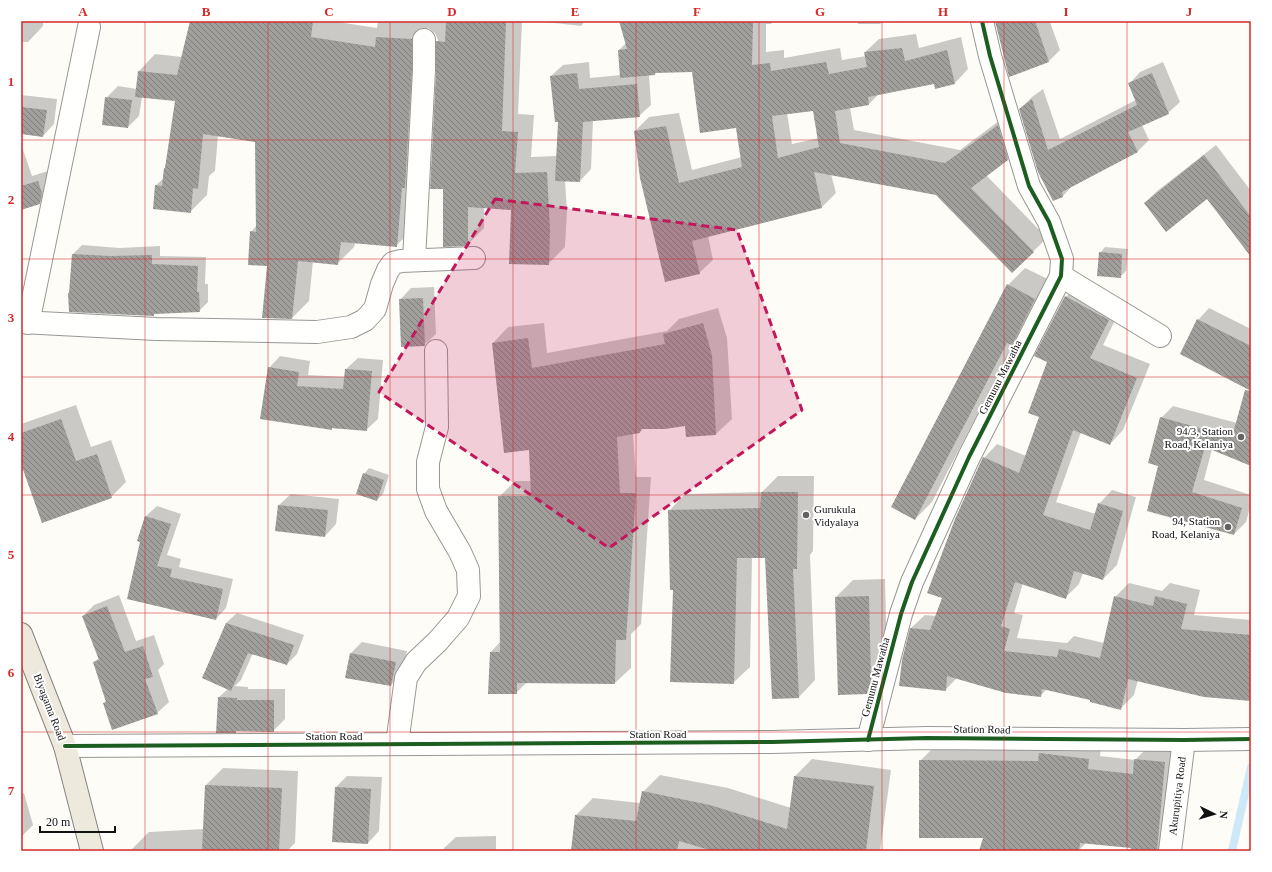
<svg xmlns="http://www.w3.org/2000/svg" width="1272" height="872" font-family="'Times New Roman',serif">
<defs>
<pattern id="building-back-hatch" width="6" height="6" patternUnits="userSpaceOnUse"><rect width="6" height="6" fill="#a19f9c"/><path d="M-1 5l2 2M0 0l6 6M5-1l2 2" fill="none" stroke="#82807e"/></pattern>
</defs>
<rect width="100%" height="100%" fill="#fdfcf7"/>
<!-- shadow -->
<g fill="#0003" fill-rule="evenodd">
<polygon points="21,21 43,21 43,26 28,42 21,42"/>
<path d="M191,21h140l46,7 1,-7h144l-4,93 16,1 -3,42 26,-1 2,-35 -8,-45 12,-11 26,-3 1,16 31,-3 -2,-25 7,-7 -6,-22h153l-2,3h-5v28l18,-2v8l56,-10 2,12 24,-4 -1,-4 14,-13 37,-5 3,14 42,-11 7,32 -13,14 -20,-1 -56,12 -10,10 -19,4 4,22 106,20 51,-38 10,33 -14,14 -21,16 61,63 -35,34 -75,-78 -106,-20 5,19 -14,14 -114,29 5,24 -14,13 -64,-142 14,-14 30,-4 13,57 50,-13 -5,-30 -44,-56 -36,1 -2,2 -6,1 2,30 -12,11 -46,4 -2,49 -11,12 -15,-1 2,32 -2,35 -17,17 -36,-55 -28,-2v21l-17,17 -23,-57 -7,-117 1,-31 -3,-7 -7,-5v24l-15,177 -17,17 -41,-3 -1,4 -17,17 -24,-3 -4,40 -17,17 -24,-53 -17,-33 6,-7 -1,-84 -38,-6 -3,36 -6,5 -2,19 -17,17 -34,-27 8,-7 12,-78 -34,-3 -3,19 -11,11 -22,-29 12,-12 19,3 2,-18 16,-17 27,3zM814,110l5,28 -27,6 -5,-31z"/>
<polygon points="546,21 585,21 581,26 546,22"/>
<polygon points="858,21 883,21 880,24 858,24"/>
<polygon points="996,21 1051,21 1050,22 1060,50 1049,61 1010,76"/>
<polygon points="1163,62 1180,102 1168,113 1142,125 1149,140 1138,151 1074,184 1063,196 1053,200 1020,109 1032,97 1043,89 1060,139 1136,100 1129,84 1140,72"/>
<polygon points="21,95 57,99 54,124 43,136 21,133"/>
<polygon points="21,144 32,176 48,171 51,183 49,193 39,203 21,209"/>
<polygon points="1216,145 1251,191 1251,255 1208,197 1145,203 1156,192"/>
<polygon points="82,245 119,248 160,246 160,256 206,257 205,284 208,284 208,302 199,311 156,313 153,315 71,293 73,254"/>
<polygon points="1105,247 1128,249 1126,271 1120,277 1100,253"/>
<polygon points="1025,268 1052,281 1028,327 1015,341 932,502 915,519 1008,285"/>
<polygon points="1079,283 1122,306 1103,345 1150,364 1123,430 1110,444 1081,432 1056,502 1096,514 1099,504 1112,490 1136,497 1117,565 1103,579 1083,573 1079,584 1065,598 1023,583 1014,613 1023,615 1017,638 1067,643 1074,636 1104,643 1115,597 1129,583 1162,591 1170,583 1200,590 1194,615 1251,620 1251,700 1138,680 1134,695 1121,708 1091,699 1047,689 1040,696 957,678 945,690 911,628 925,615 937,616 943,597 984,458 997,444 1026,456 1040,417 1049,362 1066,297"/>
<polygon points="434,287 436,334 424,345 400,300 411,288"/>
<polygon points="718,308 727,338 732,419 716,434 686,425 644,428 640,432 633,433 636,477 651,477 641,624 631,634 631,668 615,683 527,682 516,693 491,652 500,642 499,497 515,481 531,481 530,449 493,343 508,327 544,323 547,353 667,331 679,319"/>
<polygon points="1209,308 1251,329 1251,390 1198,320"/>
<polygon points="280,356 310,361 308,375 345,377 346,369 358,358 383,360 378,419 366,430 333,428 331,429 269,368"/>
<polygon points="1251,402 1251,465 1212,449 1204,480 1251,495 1251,504 1246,522 1234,534 1160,465 1161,418 1173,406 1237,423"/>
<polygon points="76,405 91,447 111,440 126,482 111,497 24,470 21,471 21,424"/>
<polygon points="369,468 389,475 383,494 377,500 364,474"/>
<polygon points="778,476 814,476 813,551 810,555 815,680 799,697 766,557 752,557 750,667 733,683 674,589 669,511 685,494 762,492"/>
<polygon points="291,494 339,499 336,524 325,536 276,530 279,505"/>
<polygon points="157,506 181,514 167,555 181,559 179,567 233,579 226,608 216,619 128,599 146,516"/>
<polygon points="885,579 887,662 884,676 867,693 836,597 853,580"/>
<polygon points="119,595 136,641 154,635 164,664 158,670 169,702 157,713 104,703 106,701 94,662 99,658 83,616 94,605"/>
<polygon points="237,613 304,635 297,654 287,664 253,653 241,680 235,686 248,687 248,689 285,689 285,719 273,731 237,730 236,732 219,697 228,689 203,678 226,623"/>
<polygon points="362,642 407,651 402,674 391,685 351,653"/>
<polygon points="1101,746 1100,756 1135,760 1148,747 1177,749 1171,851 1131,851 1132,847 1086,843 1079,850 980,851 984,837 920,761 933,748"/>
<polygon points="812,759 891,770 880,851 572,851 576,815 593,798 640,803 643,792 660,775 728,788 791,808 795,776"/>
<polygon points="223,768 298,771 295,843 287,851 130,851 149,832 204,829 206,785"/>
<polygon points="347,776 382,777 379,831 368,843 336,787"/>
<polygon points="24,793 33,825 21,837 21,851 21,794"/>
<polygon points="496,836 496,851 444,851 444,848 456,837"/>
</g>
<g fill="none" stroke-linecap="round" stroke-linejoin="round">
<!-- stream -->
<polyline stroke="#cde8f7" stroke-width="8" points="1232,851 1251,767"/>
</g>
<!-- building -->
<g fill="url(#building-back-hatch)" fill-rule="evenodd">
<polygon points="190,21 313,21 311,37 375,47 376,37 412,39 412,70 405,188 402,188 397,247 341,242 338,265 298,261 292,319 262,318 267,266 248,265 250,231 256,232 255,142 203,134 198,189 193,188 191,213 153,209 155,185 162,186 164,168 165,168 175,101 135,97 138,71 177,75"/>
<polygon points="446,21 506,21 502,131 518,132 515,173 547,172 550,229 549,265 509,264 511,210 468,207 468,246 443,247 443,189 430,189 436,71 436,41 445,42"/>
<path d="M619,21h134l-1,44 18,-2 1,8 55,-9 3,12 38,-7 -3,-15 38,-4 3,13 42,-11 8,34 -20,5 -1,-5 -66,13 1,8 -34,6 5,32 105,20 53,-38 10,35 -37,28 63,64 -22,21 -76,-78 -122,-23 8,36 -130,33 8,33 -35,8 -25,-104 -6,-47 32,-5 13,57 63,-16 -6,-39 -36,5 -8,-61 -37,1v2l-35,3 -2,-28 9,-1zM813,111l6,36 -41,11 -6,-42z"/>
<polygon points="995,21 1035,21 1049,62 1009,77"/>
<polygon points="577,73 579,89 637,84 640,117 583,122 580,182 555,181 558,122 555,122 550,76"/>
<polygon points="1152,73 1169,114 1128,132 1138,152 1062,192 1063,197 1053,201 1038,172 1019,109 1032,99 1048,150 1137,105 1128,83"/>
<polygon points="105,97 132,100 128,128 102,125"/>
<polygon points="21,107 47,110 43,137 21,134"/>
<polygon points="1204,155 1251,217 1251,257 1207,199 1166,232 1144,203"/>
<polygon points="38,181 42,193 40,204 21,210 21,186"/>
<polygon points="1099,252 1122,254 1121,278 1097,276"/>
<polygon points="72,254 110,256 152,255 152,264 198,266 197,292 199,292 200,312 154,314 154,316 69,312 68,293 69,293"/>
<polygon points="1007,284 1035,299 1012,345 1007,343 915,520 891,507"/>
<polygon points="1065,296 1109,320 1090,358 1137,378 1110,445 1073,430 1043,515 1090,530 1098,503 1123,511 1103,580 1074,571 1066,599 1015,582 1001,626 1010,629 1004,651 1057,657 1059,649 1100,658 1114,596 1153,606 1155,596 1187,604 1181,629 1251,635 1251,701 1204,697 1128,679 1121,710 1090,702 1090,700 1042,689 1041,697 1006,693 947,676 946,691 899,686 902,660 910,628 930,630 942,598 927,593 955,519 983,457 1019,473 1039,417 1028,413 1047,362 1034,356"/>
<polygon points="423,298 425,346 401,347 399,299"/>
<polygon points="1197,319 1251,346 1251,391 1180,354"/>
<polygon points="703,323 712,355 716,435 686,437 685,426 665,429 641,429 640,433 617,437 620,493 636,493 626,640 616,640 615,684 517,683 517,694 488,694 490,652 500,652 498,496 531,496 529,450 504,453 492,343 528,338 532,368 665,344 663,334"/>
<polygon points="268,367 299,372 297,386 343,389 345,369 372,371 367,431 332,428 332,430 260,419"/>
<polygon points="1245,390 1251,391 1251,466 1205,447 1192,492 1242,508 1234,535 1147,511 1158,466 1148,463 1160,417 1232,437"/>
<polygon points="61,419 76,461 97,454 112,498 42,523 21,464 21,433"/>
<polygon points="363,473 384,480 377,501 356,494"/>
<polygon points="761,492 798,492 797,569 793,569 799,698 772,699 765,558 737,558 734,684 670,682 673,590 670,590 668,510 760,508"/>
<polygon points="278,505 328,510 325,537 275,531"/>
<polygon points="145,516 171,524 157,566 172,569 170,577 223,589 216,620 127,599 140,542 137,541"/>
<polygon points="869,596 871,680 867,694 838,695 835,597"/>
<polygon points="107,606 125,652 143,646 153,677 145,679 158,714 112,730 103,703 106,702 93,662 99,660 82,616"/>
<polygon points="226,623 294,645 287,665 248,653 231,691 202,678"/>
<polygon points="350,653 396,662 391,686 345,678"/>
<polygon points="218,697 237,698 237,700 274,700 274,732 236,731 236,733 216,733"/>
<polygon points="1039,753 1089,759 1088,769 1133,774 1134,759 1165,762 1157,851 1130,851 1131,848 1080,843 1079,851 979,851 983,838 919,838 919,760 1038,761"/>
<polygon points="794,776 874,786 866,851 713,851 679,841 677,851 571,851 575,815 636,821 642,791 710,805 787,829"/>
<polygon points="205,785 282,788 279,851 202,851"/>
<polygon points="335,787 371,789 368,844 332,842"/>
</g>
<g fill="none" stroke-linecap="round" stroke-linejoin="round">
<defs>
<g id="minor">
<polyline points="414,260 424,70 424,40"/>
<polyline points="1061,276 1160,336"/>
<polyline points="21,322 156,329 317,332 351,327 365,320 375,309 382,284 388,270 393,263 401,261 474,258"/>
<polyline points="28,323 89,27"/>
<polyline points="868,740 901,614 912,582 969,457 1061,276 1062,259 1049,222 1029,186 990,56 982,21"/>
<polyline points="397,744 406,678 416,662 438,641 458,618 469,596 468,570 460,552 436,511 428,489 428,462 437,427 436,351"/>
<polyline points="65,746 772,742 927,738 1184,740 1251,739"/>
<polyline points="1170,851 1184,740"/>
</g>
<polyline id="major" points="21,634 65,746 92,851"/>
</defs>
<!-- minor casing -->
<use href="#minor" stroke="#979795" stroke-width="24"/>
<!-- major casing -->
<use href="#major" stroke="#858482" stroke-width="24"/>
<!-- minor -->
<use href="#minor" stroke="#fffffe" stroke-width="22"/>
<!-- major -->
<use href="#major" stroke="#ede9dc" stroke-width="22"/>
<defs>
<g id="cycleway">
<polyline points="868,740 901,614 912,582 969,457 1061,276 1062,259 1049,222 1029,186 990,56 982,21"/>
<polyline points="65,746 772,742 927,738 1184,740 1251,739"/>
</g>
</defs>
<!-- cycleway casing -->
<use href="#cycleway" stroke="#fff" stroke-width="6"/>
<!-- cycleway -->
<use href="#cycleway" stroke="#1b5e20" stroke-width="4"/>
</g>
<!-- marked area -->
<path fill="#c2185b" fill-opacity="0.2" stroke="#c2185b" stroke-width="3" stroke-dasharray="8 5" stroke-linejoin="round" d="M495,199l242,31 65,180 -193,138 -230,-156z"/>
<!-- grid -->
<path fill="none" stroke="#d62828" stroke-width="1" stroke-opacity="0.55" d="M145,21v830M268,21v830M390,21v830M513,21v830M636,21v830M759,21v830M882,21v830M1004,21v830M1127,21v830M21,140h1230M21,259h1230M21,377h1230M21,495h1230M21,613h1230M21,732h1230"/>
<!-- markers -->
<g fill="#646362" stroke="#fff" stroke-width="1.5">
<circle cx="1241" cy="437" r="4"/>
<circle cx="806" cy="515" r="4"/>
<circle cx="1228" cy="527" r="4"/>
</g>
<g text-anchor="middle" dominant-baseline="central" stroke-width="4" stroke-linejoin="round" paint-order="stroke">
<!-- street labels -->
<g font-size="11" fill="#111" stroke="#fff">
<text transform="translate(1000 377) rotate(-63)">Gemunu Mawatha</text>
<text transform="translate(875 677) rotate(-75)">Gemunu Mawatha</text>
<text transform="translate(50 707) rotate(69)">Biyagama Road</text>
<text transform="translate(982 729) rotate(1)">Station Road</text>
<text x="658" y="734">Station Road</text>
<text x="334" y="736">Station Road</text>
<text transform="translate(1177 796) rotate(-83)">Akurupitiya Road</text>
</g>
<!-- poi labels -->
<g font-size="11" fill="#111" stroke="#fff" text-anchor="end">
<text x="1233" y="431">94/3, Station<tspan x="1233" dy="13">Road, Kelaniya</tspan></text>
<text x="814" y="509" text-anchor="start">Gurukula<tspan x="814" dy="13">Vidyalaya</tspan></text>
<text x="1220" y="521">94, Station<tspan x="1220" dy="13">Road, Kelaniya</tspan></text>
</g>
</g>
<!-- border -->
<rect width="1272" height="872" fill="none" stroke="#ffffff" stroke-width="44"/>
<!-- north arrow -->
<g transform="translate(1214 814) rotate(95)" stroke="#ffffff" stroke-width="3" paint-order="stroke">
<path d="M0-3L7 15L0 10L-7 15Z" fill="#111111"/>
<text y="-6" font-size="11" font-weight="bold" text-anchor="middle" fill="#111111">N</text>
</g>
<!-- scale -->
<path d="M40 826v6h75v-6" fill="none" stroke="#111111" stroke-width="2"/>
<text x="46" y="826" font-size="12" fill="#111111" stroke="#ffffff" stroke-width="3" paint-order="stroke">20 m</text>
<rect x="22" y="22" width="1228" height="828" fill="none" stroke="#d62828" stroke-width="1.5"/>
<g font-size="13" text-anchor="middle" font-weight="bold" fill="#d62828">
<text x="83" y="16">A</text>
<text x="206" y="16">B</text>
<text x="329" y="16">C</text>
<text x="452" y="16">D</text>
<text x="575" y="16">E</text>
<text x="697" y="16">F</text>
<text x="820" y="16">G</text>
<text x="943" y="16">H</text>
<text x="1066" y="16">I</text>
<text x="1189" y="16">J</text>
<text x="11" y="86">1</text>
<text x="11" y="204">2</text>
<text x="11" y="322">3</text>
<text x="11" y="441">4</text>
<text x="11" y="559">5</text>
<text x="11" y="677">6</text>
<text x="11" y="795">7</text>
</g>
</svg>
